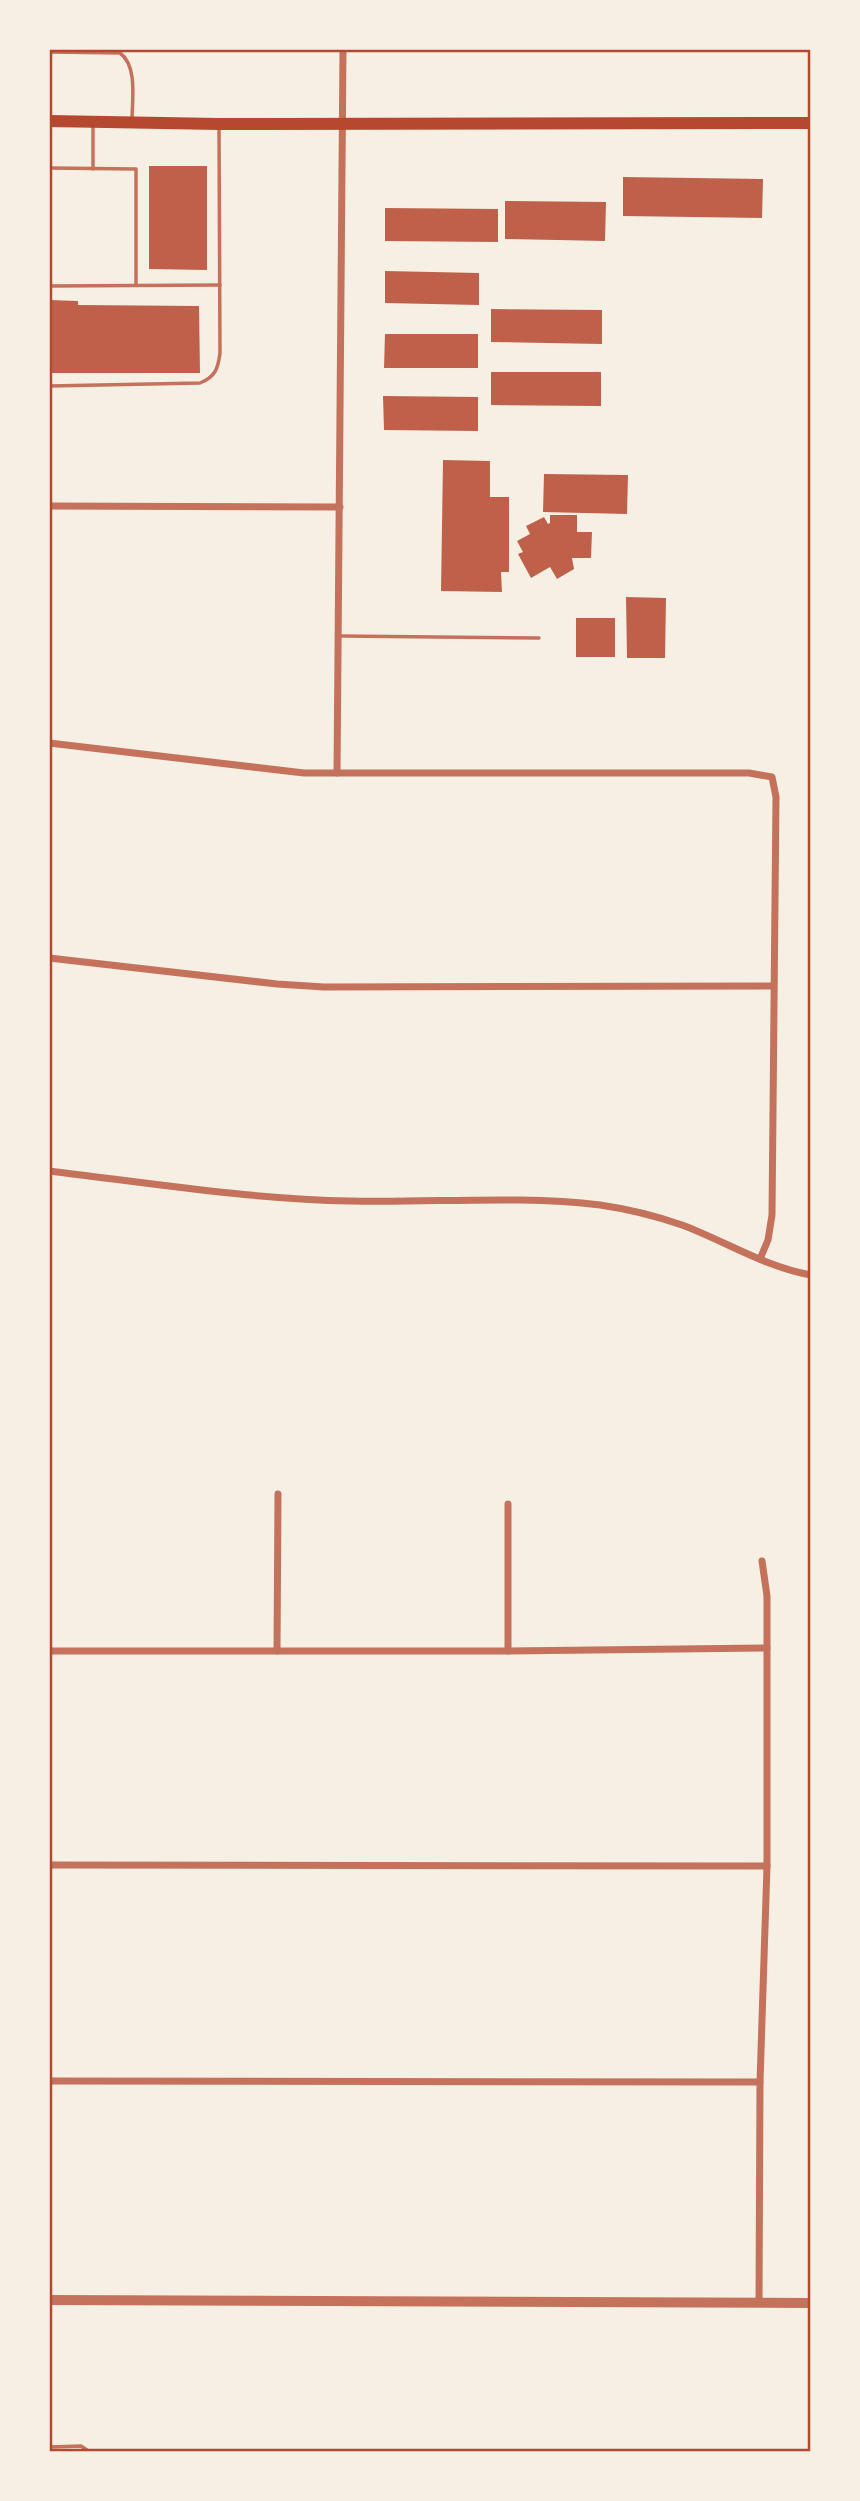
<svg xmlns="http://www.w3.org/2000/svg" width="860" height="2501" font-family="Jost,sans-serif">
<rect width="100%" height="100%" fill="#f6efe4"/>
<!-- building -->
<g fill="#bf614a">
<polygon points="149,166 207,166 207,270 149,269"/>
<polygon points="623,177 763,179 762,218 623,216"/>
<polygon points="505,201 606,202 605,241 505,239"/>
<polygon points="385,208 498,209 498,242 385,241"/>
<polygon points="385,271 479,273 479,305 385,303"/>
<polygon points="49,300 78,301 78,305 199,306 200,373 49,373"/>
<polygon points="491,309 602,310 602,344 491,342"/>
<polygon points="385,334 478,334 478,368 384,368"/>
<polygon points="491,372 601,372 601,406 491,405"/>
<polygon points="383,396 478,397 478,431 384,430"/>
<polygon points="443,460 490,461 490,497 509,497 509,572 501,572 502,592 441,591"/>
<polygon points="544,474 628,475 627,514 543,512"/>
<polygon points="550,515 577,515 577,532 592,532 591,558 572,558 574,569 557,579 550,567 531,578 518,554 523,552 517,541 530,534 526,526 544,517 548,524 550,523"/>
<polygon points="626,597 666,598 665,658 627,658"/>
<rect x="576" y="618" width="39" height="39"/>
</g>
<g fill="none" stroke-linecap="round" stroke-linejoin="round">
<!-- service -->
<g stroke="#c5725c" stroke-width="3.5">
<path d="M49,52l71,1c18,13 12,48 12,68"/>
<polyline points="49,168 136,169 136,285"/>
<polyline points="93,169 93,126"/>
<polyline points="49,286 220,285"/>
<path d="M49,386l151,-3c15,-6 18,-14 20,-30l-1,-227"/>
<polyline points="340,636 539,638"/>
<polyline points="49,2447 81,2446 90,2452"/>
</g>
<!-- minor -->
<g stroke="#c5725c" stroke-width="7">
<polyline points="49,506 340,507"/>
<polyline points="49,743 304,773 749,773 772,777 776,797 772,1215 768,1240 760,1259"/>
<polyline points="337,773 343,49"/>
<polyline points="49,958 277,984 324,987 773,986"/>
<path d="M49,1171c100,12 200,28 301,30 83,2 168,-6 250,4 28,4 56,11 82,20 43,16 83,42 129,50"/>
<polyline points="49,1651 508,1651 767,1648"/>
<polyline points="277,1651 278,1494"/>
<polyline points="508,1651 508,1504"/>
<polyline points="49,1865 767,1866"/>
<polyline points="49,2081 760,2082"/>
<polyline points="759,2303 760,2082 767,1866 767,1596 762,1561"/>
</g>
<!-- tertiary -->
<polyline stroke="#c5725c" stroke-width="10" points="49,2300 811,2303"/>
<!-- primary -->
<polyline stroke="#b5482f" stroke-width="12" points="49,121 219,124 811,123"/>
</g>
<!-- border -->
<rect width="860" height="2501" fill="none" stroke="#f6efe4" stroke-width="102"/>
<rect x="51" y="51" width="758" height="2399" fill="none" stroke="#b5482f" stroke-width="2.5"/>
</svg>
